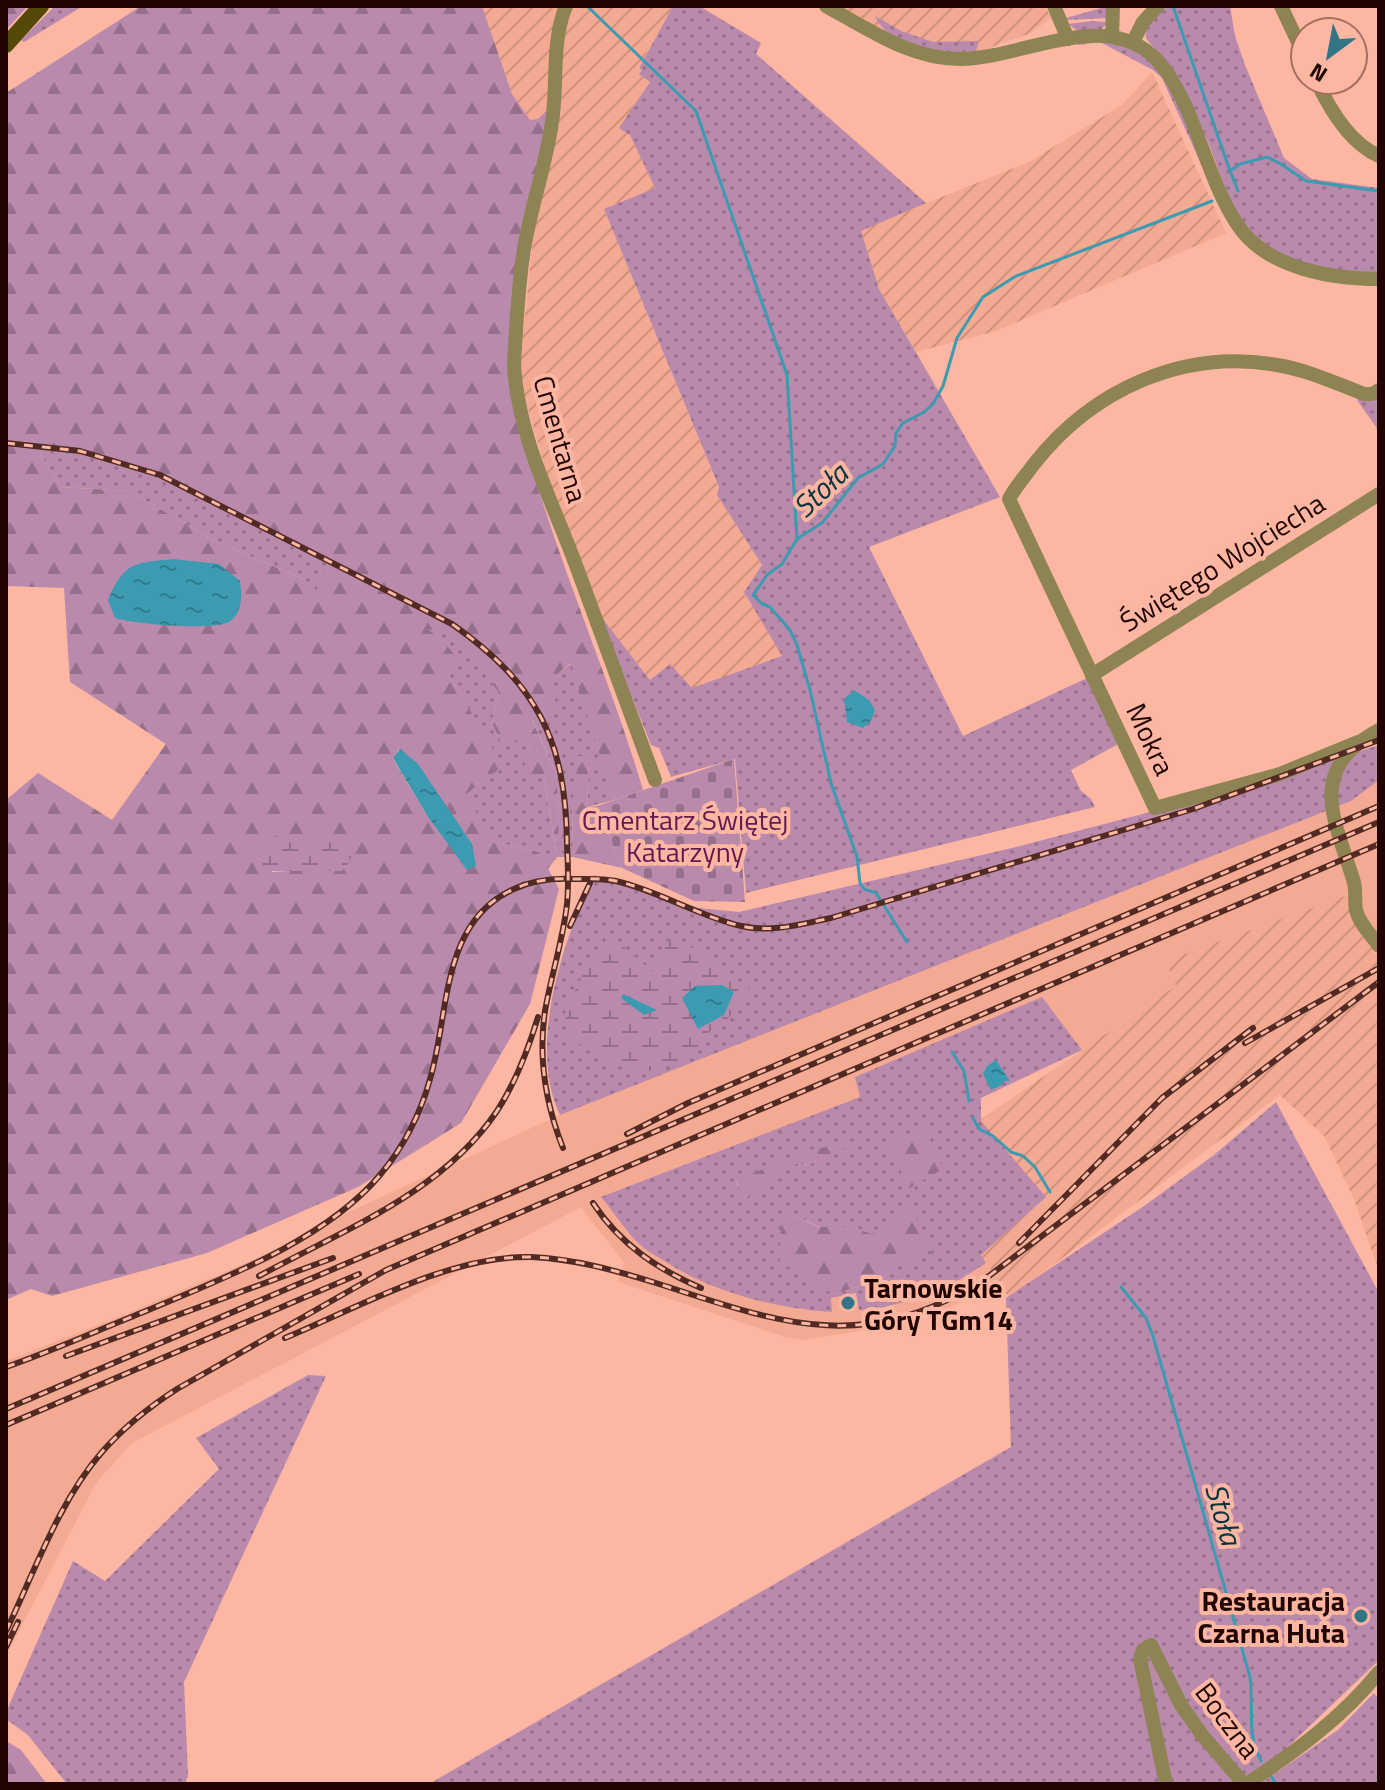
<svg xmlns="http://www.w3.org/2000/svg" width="1385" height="1790" font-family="'Titillium Web',sans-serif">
<defs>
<pattern id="industrial-furrows" width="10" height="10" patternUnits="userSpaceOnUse" patternTransform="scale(2)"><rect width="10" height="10" fill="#f3a992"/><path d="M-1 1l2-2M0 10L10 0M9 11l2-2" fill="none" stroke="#d0907c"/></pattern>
<pattern id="green-dots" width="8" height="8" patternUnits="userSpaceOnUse" patternTransform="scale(2)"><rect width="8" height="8" fill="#b98aac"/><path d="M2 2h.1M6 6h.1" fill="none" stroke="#966f8a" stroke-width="1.8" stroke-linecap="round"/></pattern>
<pattern id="forest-firs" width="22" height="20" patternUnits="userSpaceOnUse" patternTransform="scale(2)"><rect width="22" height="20" fill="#b98aac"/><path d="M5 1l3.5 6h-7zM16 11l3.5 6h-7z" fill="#966f8a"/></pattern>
<pattern id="wetland-marsh" width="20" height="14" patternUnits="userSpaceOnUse" patternTransform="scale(2)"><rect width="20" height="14" fill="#b98aac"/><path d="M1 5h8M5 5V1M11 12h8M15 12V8" fill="none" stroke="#966f8a"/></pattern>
<pattern id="cemetery-stones" width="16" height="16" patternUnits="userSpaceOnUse" patternTransform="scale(2)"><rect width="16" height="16" fill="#b98aac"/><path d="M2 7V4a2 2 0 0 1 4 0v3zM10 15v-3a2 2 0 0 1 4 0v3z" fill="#966f8a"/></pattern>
<pattern id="water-ripples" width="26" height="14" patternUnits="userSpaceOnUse" patternTransform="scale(2)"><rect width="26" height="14" fill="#3c9ab1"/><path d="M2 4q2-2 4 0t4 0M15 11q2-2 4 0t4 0" fill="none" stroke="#327b8e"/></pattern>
</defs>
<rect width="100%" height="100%" fill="#fcb6a1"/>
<!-- built -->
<polygon fill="#f3a992" points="1379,780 1379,960 1369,939 1165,961 1176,986 1082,1050 1054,1013 898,1083 602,1197 637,1243 673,1267 714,1287 832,1312 831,1298 857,1293 860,1309 873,1310 939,1293 986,1263 998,1281 955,1305 913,1322 803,1340 785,1337 618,1282 624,1263 581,1207 132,1443 96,1483 6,1656 6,1361 126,1314 260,1257 342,1215 560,1115 1351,801"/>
<!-- industrial -->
<g fill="url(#industrial-furrows)">
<polygon points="482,6 673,6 639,67 650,81 630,134 655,188 604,209 719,488 717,495 762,565 744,592 782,656 692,689 650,680 599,614 550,484 520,382 522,345 533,237 558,123 530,120 512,94"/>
<polygon points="836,6 1045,6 1051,18 1029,34 974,53 898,39"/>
<polygon points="1152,72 1226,233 996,331 916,352 879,289 860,230 1031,161 1122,105"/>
<polygon points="1349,895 1379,960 1379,1272 1354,1199 1324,1136 1280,1095 1009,1298 981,1255 980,1120 1176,986 1165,961"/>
</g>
<!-- green -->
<g fill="url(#green-dots)" fill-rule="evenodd">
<polygon points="55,6 83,6 24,42 21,40"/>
<polygon points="673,6 699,6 761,43 756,54 926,203 861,231 879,289 1000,497 869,547 963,736 1087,678 1120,743 1071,770 1081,791 1091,799 1095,807 746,893 735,759 671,777 659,748 651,745 599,614 650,680 670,664 692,688 782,656 744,592 762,565 717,495 719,487 604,209 655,188 630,135 619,128 650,82 639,74 642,70 639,68"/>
<polygon points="1108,6 1109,18 1067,20 1066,18"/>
<path d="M1168,6h62l5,30 10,29 39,93 28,21 67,9v84c-49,1 -107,-9 -137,-51 -15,-20 -24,-55 -34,-79 -11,-24 -23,-54 -39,-76 -7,-10 -16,-18 -23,-28 -3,-14 12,-23 22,-32z"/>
<path d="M875,16l26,15 32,11 46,-1 -3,10c-34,4 -86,-2 -101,-35z"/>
<polygon points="1092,21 1108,22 1101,30 1078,31 1068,24"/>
<polygon points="1096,40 1126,45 1139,51 1159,69 1179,104 1233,226 1223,212 1162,78 1153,70 1100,42 1078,45 1077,43"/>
<polygon points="1357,397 1379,397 1379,431 1357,400"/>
<polygon points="35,445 80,451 160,475 330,562 316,591 301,578 217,542 129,491 61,487"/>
<path d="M426,628c40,8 52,34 73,65l-7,30 11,22 23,-10 5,18 13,24 12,75 3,-39 -3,-40 -24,-54 21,-5c7,-28 -14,-29 19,-51l42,137 -27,7 2,-50 -17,46 1,54h-16l-9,12 -9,-17 -47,-11 -27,-47 37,-28 -53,-91z"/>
<path d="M1379,745v35l-28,21 -791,314c-33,-68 3,-175 34,-240l104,33 41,4 277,-65 238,-62z"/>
<path d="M1042,997l40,53 -101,48v23l65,76 -65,58 5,8 -47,30 -66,17h-14l-3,-17 -25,5 1,14c-59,-4 -121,-20 -171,-53 -8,-5 -19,-11 -25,-18 -13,-14 -23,-30 -35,-44l259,-100 -5,-20zM862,1140l-54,25 -11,-2 -52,34 -9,-15zM907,1209l-10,57 -15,13 -48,15 -54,-34 1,-12 15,-32 24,11h33l19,7z"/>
<polygon points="1276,1102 1379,1293 1379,1660 1249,1784 429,1784 1011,1447 1006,1298 1144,1206 1214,1155"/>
<polygon points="308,1375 326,1376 184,1682 188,1776 185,1784 67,1784 28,1735 6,1719 6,1712 73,1561 105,1581 219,1469 196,1438"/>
<polygon points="1374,1693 1379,1700 1379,1784 1260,1784 1338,1730"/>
</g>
<!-- forest -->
<g fill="url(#forest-firs)" fill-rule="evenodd">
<polygon points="6,6 28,6 6,30"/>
<path d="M141,6h341l30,88 18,26 8,-1 10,-10 -40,261c4,45 20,87 34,130 31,98 72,192 101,290l-29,10 -43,-137c-29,20 -11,25 -18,51l-21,6 24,53 3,40 -2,44 -13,-80 -12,3 -9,-13 8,-14 -5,-17 -23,10 -11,-23 7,-30c-20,-29 -35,-58 -71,-64l17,14 12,15 -8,17 54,91 -37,28 26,47 47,11 20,37 -29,115 -69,119 -103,64 -151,66 -155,43 -21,-7 -25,11v-500l32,-27 74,47 54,-76 -96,-62 -6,-94 -58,-2v-493zM35,445l45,6 80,24 169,87 -13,28 -15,-12 -84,-36 -88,-51 -68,-4zM399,749l69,121 -40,-53 -35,-58zM302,839h19l-31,32 -18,1 -13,-13 5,-8z"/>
<polygon points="579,756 589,757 587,807 597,806 622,868 573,857 572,803"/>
<polygon points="925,1128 943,1169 909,1188 887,1143"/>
<polygon points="866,1139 808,1165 797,1163 745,1198 736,1181 805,1151"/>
<polygon points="907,1208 915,1214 931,1255 897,1266 882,1279 834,1294 809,1283 780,1260 781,1218 796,1216 819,1227 853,1227 872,1234"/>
<polygon points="6,1741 21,1750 47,1784 6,1784"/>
</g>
<!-- wetland -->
<g fill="url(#wetland-marsh)">
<path d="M276,836l60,4 16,4c1,12 -2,18 -10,27h-78l-5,-13 10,-18z"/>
<polygon points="608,938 625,948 653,972 669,940 701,951 715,968 750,988 727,1020 705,1035 696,1049 666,1067 638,1074 602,1059 568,1037 565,1011 592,956"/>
</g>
<!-- cemetery -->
<polygon fill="url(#cemetery-stones)" points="734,759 745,902 694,901 622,868 597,806"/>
<!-- water -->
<g fill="url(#water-ripples)">
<path d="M173,559l46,5 21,17c2,14 3,32 -11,41 -16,9 -96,2 -114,-4l-7,-18c16,-38 26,-37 65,-41z"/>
<polygon points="854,690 869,700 875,710 871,721 863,728 847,722 844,699"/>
<polygon points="400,749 418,764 472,844 476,866 467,870 428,817 393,758"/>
<polygon points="722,985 734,992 724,1015 698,1029 682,998 695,986"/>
<polygon points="623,994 657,1010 644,1015 621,998"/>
<polygon points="996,1060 1010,1081 1004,1081 1002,1085 991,1090 983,1074 987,1066"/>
</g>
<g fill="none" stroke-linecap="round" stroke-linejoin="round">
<!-- stream -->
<g stroke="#3c9ab1" stroke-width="3">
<polyline points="587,6 696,111 787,375 797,539"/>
<polyline points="1173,6 1230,171"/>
<polyline points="1238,191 1230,171 1240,164 1267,157 1281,164 1306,181 1379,191"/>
<polyline points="907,942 876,893 864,889 860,883 857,857 831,783 810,690 797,645 790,630 770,607 762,604 753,595 767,575 782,564 797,539 822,523 858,478 883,464 895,446 896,433 903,423 924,412 933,404 943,386 957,338 983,297 1016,276 1212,201"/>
<polyline points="952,1052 964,1071 969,1101"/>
<polyline points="973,1118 979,1129 993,1136 1011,1152 1023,1156 1035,1167 1050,1192"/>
<path d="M1121,1287l25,31 7,18 97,341c4,29 -4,57 11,84"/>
<polyline points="1271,1776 1276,1784"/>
</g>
<!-- minor -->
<g stroke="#8e8352" stroke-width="14">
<path d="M566,6c-15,36 -8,78 -14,116 -6,43 -21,84 -28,127 -6,38 -8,78 -10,117 4,68 36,131 60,194 27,73 54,146 81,220"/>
<path d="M826,6c42,23 84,53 134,53 58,0 132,-45 184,-10 21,14 31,36 42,58 17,38 28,82 51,117 28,44 94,55 142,55"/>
<polyline points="1054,6 1068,39"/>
<polyline points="1281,6 1305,57"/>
<polyline points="1112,36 1113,6"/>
<polyline points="1133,42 1143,22 1158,6"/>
<path d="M1316,80c13,28 33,63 63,76"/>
<polyline points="1092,675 1379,494"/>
<path d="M1379,730c-73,39 -45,88 -26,149 4,11 1,20 3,31 3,13 15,25 23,36"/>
<path d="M1358,742l-78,32 -125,34 -146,-309c7,-13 17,-24 25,-35 58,-74 149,-116 243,-99 31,5 58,18 87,29h8l7,-4"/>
<polyline points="1166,1784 1140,1659 1143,1650 1151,1645 1181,1705 1202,1735 1244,1784"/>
<path d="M1247,1784c49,-33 95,-66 132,-112"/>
</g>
<!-- major -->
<polyline stroke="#55490a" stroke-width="16" points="6,45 41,6"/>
<defs>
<g id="rail">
<path d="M6,443l74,8 80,24 292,149c85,60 114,116 115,220 1,20 2,40 0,60 -4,36 -16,72 -22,107 -7,47 1,94 18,137"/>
<polyline points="570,926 590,883"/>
<polyline points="1245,1043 1379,968"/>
<polyline points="627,1134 688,1103 1379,806"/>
<path d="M593,1203c27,41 64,66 108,85"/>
<polyline points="1019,1243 1162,1098 1253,1028"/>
<path d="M259,1276c84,-46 183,-83 238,-165 19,-29 31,-61 41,-94"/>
<path d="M285,1338c74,-31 166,-83 246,-81 44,2 83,13 125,26 124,40 203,72 325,-1l398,-300"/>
<polyline points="66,1356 333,1258"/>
<path d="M6,1367c46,-16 90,-36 135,-54 78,-33 184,-72 239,-138 23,-27 41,-62 50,-96 20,-67 10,-157 84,-190 19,-9 39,-11 60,-10 13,0 28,-1 42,2 43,10 82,35 125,45 31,7 60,-2 90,-8l362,-109 186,-69"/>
<polyline points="6,1409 1379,822"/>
<polyline points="6,1425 359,1274"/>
<path d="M6,1631c28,-58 53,-130 96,-179 22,-25 47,-45 75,-63l209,-119 993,-426"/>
<polyline points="6,1647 18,1622"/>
</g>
</defs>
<!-- rail casing -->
<use href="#rail" stroke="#502a23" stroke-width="6"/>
<!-- rail -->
<use href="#rail" stroke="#fcb6a1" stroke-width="3" stroke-dasharray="9" stroke-linecap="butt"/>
</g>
<!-- markers -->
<g fill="#327586" stroke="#fcb6a1" stroke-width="3">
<circle cx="848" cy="1303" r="8"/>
<circle cx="1361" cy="1616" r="8"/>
</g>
<g text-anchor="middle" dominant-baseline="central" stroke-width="8" stroke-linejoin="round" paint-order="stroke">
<!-- street labels -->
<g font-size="28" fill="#210400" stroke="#fcb6a1">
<text transform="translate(561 439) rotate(74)">Cmentarna</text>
<text transform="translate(1222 562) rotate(-32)">Świętego Wojciecha</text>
<text transform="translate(1151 739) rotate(65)">Mokra</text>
<text transform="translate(1228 1720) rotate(53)">Boczna</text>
</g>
<!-- park labels -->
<g font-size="28" fill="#621a53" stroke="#fcb6a1">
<text x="685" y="819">Cmentarz Świętej<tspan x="685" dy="32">Katarzyny</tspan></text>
</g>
<!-- poi labels -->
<g font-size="28" font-weight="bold" fill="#210400" stroke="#fcb6a1" text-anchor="start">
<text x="864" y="1287">Tarnowskie<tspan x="864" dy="32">Góry TGm14</tspan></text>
<text x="1345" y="1600" text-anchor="end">Restauracja<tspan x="1345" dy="32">Czarna Huta</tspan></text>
</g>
<!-- water labels -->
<g font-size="30" font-style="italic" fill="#07343f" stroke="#fcb6a1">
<text transform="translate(820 490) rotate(-44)">Stoła</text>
<text transform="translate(1224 1514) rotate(74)">Stoła</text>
</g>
</g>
<!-- border -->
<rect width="1385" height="1790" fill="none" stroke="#210400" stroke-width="16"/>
<!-- north arrow -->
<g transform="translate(1329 56) rotate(212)"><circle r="38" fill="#fcb6a1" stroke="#a46f61" stroke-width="2"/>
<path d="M0-6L14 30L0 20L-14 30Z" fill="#327586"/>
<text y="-12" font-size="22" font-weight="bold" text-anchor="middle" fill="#210400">N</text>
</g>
</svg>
